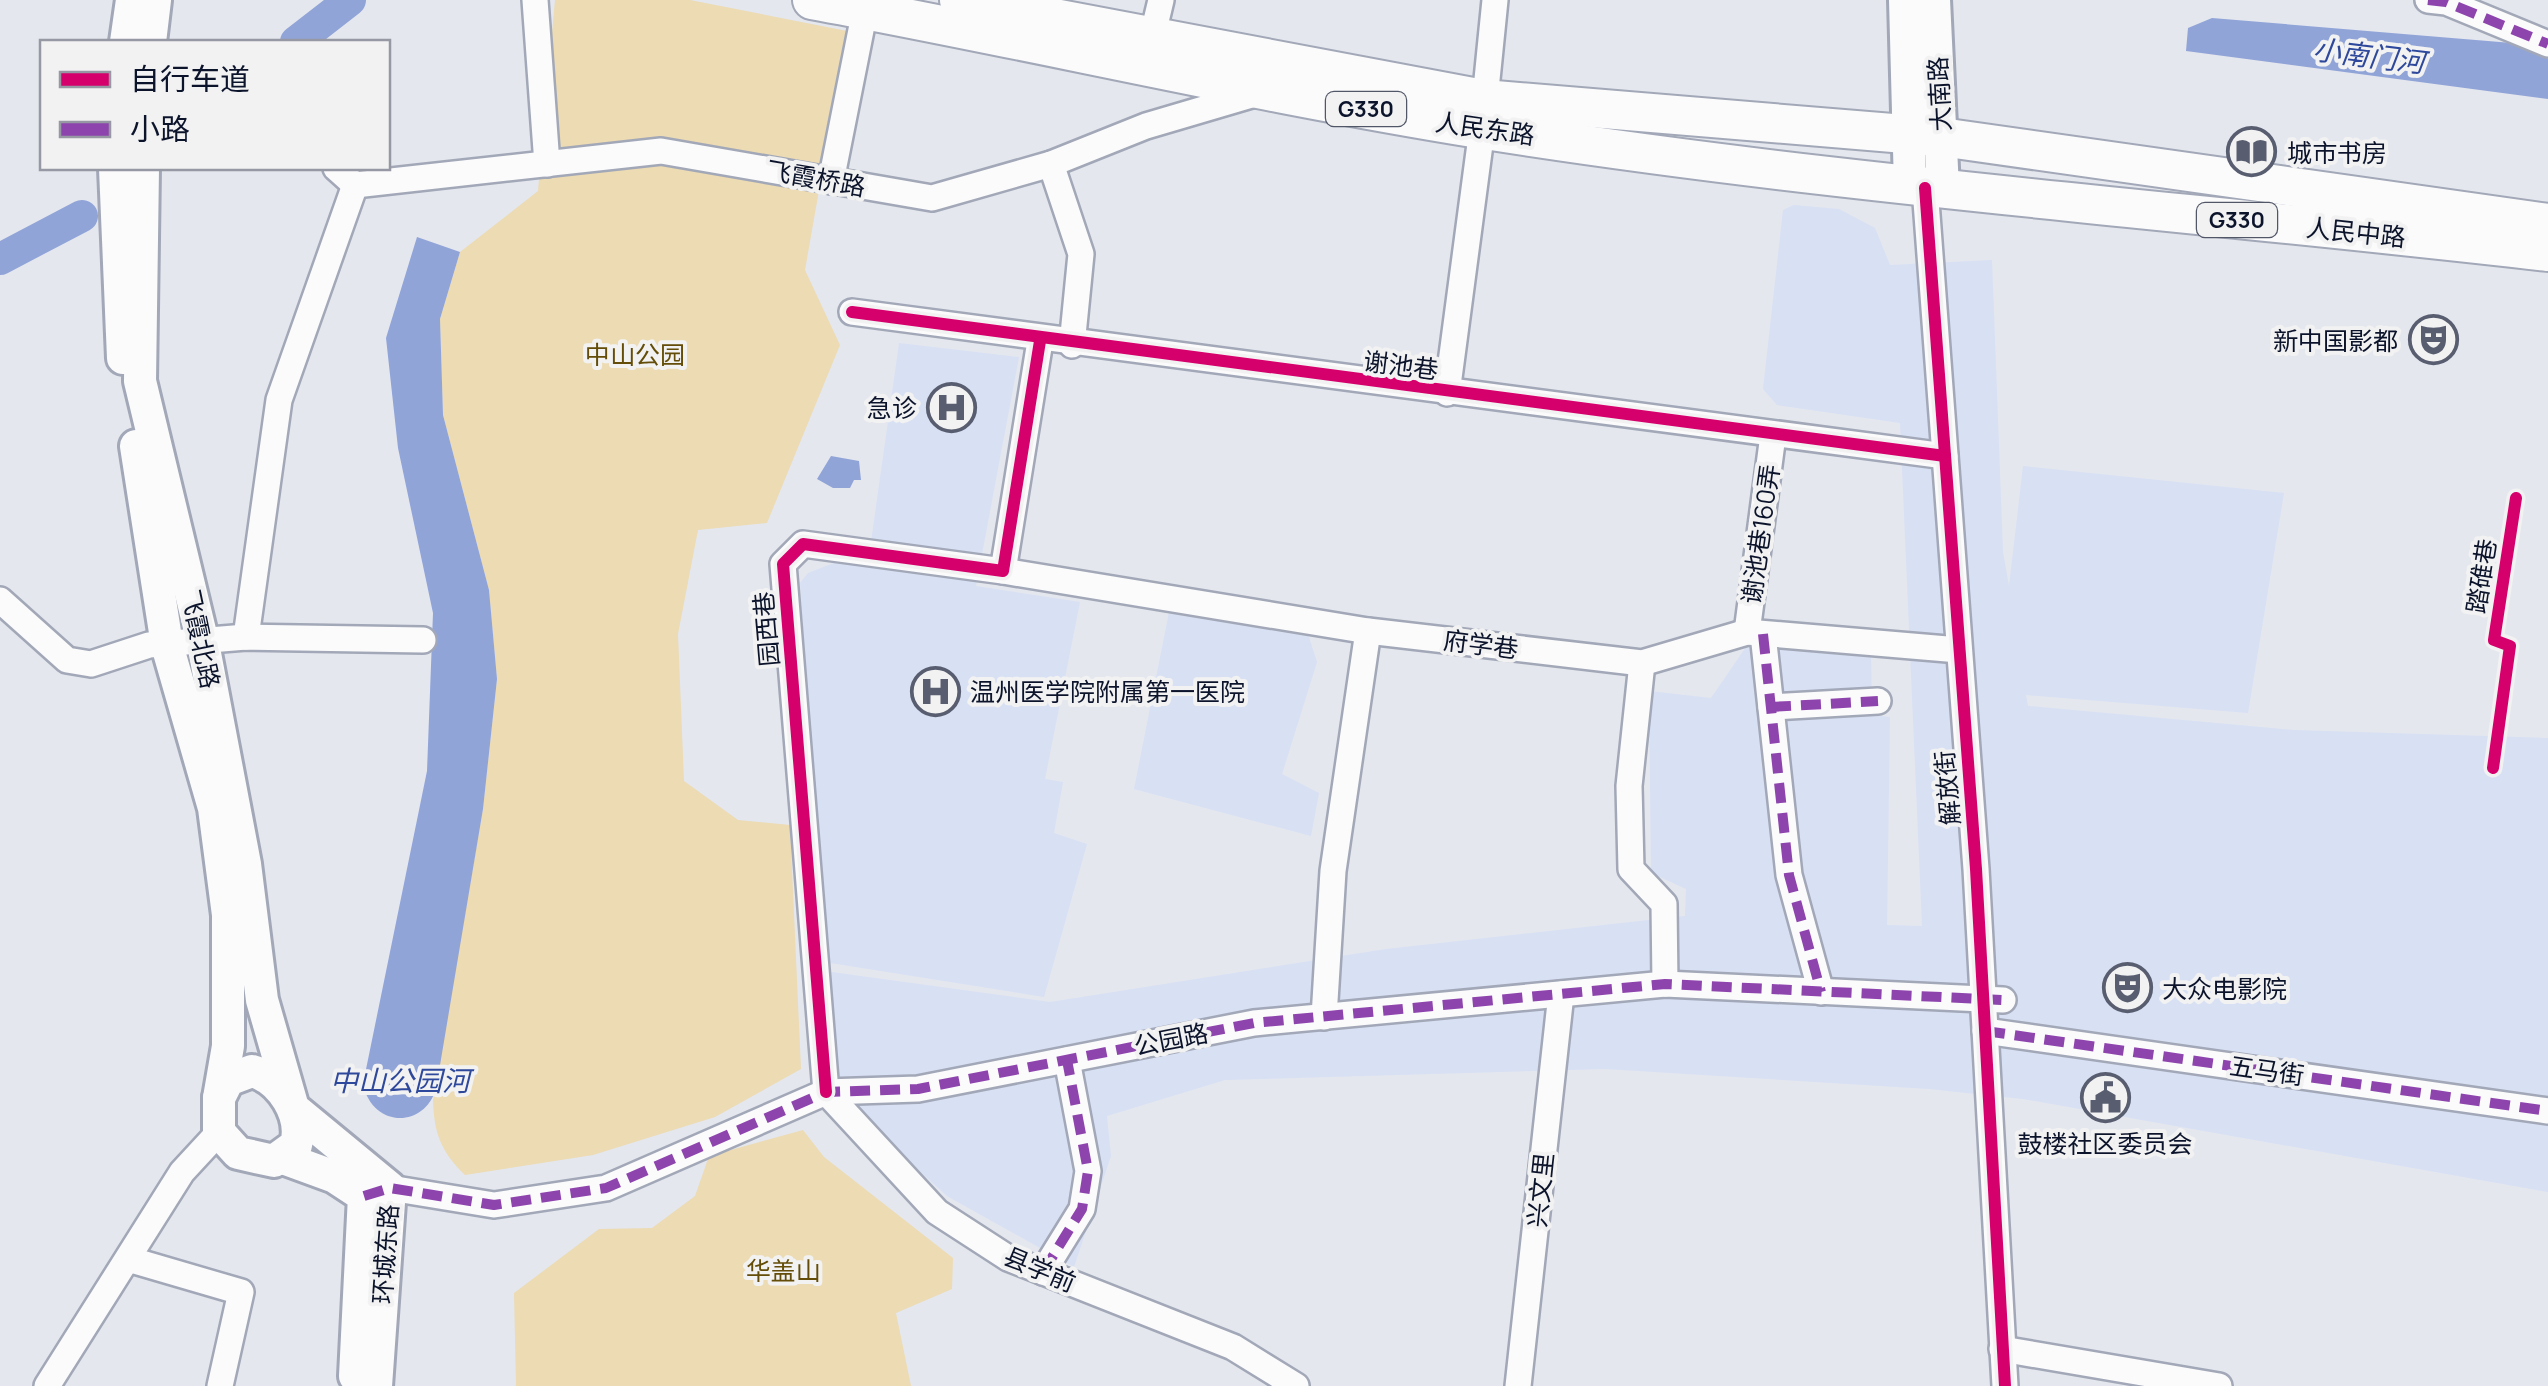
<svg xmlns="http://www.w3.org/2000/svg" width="2548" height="1386" font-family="Manrope,'Noto Sans SC',sans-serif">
<rect width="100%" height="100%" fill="#e4e7ee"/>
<!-- built -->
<g fill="#d8e0f4">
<polygon points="1794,205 1839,209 1875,228 1890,265 1992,260 2003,552 2009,586 2023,466 2284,493 2248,713 2026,695 2028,706 2294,730 2548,738 2548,1192 2023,1099 1929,1089 1605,1069 1225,1080 1107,1116 1111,1156 1074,1267 947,1196 838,1097 824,971 1050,1002 1386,949 1685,916 1686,889 1651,873 1649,691 1711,698 1748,644 1871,653 1872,715 1890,717 1887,925 1922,926 1900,423 1777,405 1763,389 1783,210"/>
<polygon points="899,343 1019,357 976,586 1080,602 1045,779 1063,782 1054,833 1087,844 1044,997 824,962 800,583 808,573 870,549"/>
<polygon points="1171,602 1306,628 1317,662 1282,774 1319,793 1311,836 1134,789"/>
</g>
<!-- green -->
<g fill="#ecdbb3">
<path d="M555,0h135l157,31 -42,239 35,75 -73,178 -69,7 -20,104 6,147 54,39 52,5 11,244 -86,48 -122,38 -128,20c-24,-23 -31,-42 -32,-75l50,-291 14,-130 -8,-89 -46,-175 -3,-96 20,-67 78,-61z"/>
<polygon points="803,1130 824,1157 953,1258 952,1289 896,1313 911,1386 516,1386 514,1293 599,1229 652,1228 695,1196 709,1156"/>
</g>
<!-- water -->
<g fill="#91a4d8">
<polygon points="2212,18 2548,46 2548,99 2186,51 2188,28"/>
<path d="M417,237l43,15 -20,67 3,96 46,175 8,89 -14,130 -47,280c-13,41 -64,38 -73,-5l64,-313 6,-158 -35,-165 -12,-110z"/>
<polygon points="831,456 859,461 861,480 854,480 850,488 833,488 817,479"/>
</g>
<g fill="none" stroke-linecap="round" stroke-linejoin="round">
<!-- river -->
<g stroke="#91a4d8" stroke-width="32">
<polyline points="296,42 350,0"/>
<polyline points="0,259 82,216"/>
</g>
<defs>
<g id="minor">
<polyline points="535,0 547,164"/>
<polyline points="2428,0 2446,2 2548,44"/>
<polyline points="1152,38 1161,0"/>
<polyline points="1051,164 1081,254 1072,345"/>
<polyline points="336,168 355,185 661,151 932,198 1051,164 1146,126 1258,93"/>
<polyline points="831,181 865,10"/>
<polyline points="1925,188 1976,869 2005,1386"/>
<polyline points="852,312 1945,456"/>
<polyline points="1447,393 1482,129 1495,0"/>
<polyline points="1003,571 1368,631 1642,663 1747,632 1959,650"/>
<polyline points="0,600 67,660 91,664 149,645 246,637 423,640"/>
<polyline points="1747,632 1773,435"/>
<polyline points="1763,634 1789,875 1821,992"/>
<polyline points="246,637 279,400 355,185"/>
<polyline points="1642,663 1629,786 1631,869 1664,904 1665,984"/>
<polyline points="1771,707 1878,701"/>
<polyline points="1324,1017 1333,871 1368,631"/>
<polyline points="1985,1031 2548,1111"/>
<polyline points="826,1092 783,564 803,544 1003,571 1040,341"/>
<polyline points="826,1092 937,1212 1008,1258 1233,1347 1296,1386"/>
<polyline points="374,1193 390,1188 494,1205 606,1188 826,1092 918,1089 1254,1023 1665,984 2003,1000"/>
<polyline points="128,1259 241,1292 220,1386"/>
<polyline points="1043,1272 1082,1209 1088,1171 1067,1060"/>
<polyline points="2002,1349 2219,1386"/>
<polyline points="47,1386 182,1172 219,1132"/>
<polyline points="1518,1386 1561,994"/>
</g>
<g id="major">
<polyline points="1905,0 1910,186"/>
<polyline points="1934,0 1943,189"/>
<polyline points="126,42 132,0"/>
<polyline points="150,42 155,0"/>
<polyline points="115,168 123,358"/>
<polyline points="143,168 140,381 203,643 245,864 262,1000 293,1108 390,1188 376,1386"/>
<polyline points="136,446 167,645 214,808 228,915 228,1046 219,1098"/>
<path d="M252,1071c30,8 52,45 44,74l-22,16 -36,-8 -19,-21v-34l9,-18z"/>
<polyline points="283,1158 335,1177 364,1196 355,1376"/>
</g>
<g id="highway">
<path d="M812,0c223,41 443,93 667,129 354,56 713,82 1069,123"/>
<polyline points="959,0 1483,99 1941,137 2548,223"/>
</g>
</defs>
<!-- minor casing -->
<use href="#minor" stroke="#a2a8b7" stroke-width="30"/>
<!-- major casing -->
<use href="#major" stroke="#a2a8b7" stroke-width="38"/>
<!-- highway casing -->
<use href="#highway" stroke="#a2a8b7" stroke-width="42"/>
<!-- minor -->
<use href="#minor" stroke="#fbfbfc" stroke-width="25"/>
<!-- major -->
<use href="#major" stroke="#fbfbfc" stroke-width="32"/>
<!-- highway -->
<use href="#highway" stroke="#fbfbfc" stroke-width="38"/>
<!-- quiet -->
<g stroke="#8e44ad" stroke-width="10" stroke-dasharray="20 10" stroke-linecap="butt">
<polyline points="2428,0 2446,2 2548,44"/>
<polyline points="1763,634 1789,875 1821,992"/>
<polyline points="1771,707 1878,701"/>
<polyline points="1985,1031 2548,1111"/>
<polyline points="364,1196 390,1188 494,1205 606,1188 826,1092 918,1089 1254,1023 1665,984 2003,1000"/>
<polyline points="1043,1272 1082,1209 1088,1171 1067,1060"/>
</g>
<defs>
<g id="cycleway">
<polyline points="1925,188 1976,869 2005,1386"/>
<polyline points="852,312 1945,456"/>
<polyline points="2493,768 2510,646 2494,640 2516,498"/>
<polyline points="826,1092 783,564 803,544 1003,571 1040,341"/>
</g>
</defs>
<!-- cycleway casing -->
<use href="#cycleway" stroke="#f2f2f2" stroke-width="19"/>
<!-- cycleway -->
<use href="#cycleway" stroke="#d6006c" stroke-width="12"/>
</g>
<!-- icons -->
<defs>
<symbol id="library-ring" viewBox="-11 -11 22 22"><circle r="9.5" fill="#f2f2f2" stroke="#585e70" stroke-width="1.5"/><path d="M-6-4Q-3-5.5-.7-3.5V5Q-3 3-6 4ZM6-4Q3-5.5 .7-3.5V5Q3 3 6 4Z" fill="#585e70"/></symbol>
<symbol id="theatre-ring" viewBox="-11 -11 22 22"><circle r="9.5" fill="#f2f2f2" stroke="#585e70" stroke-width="1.5"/><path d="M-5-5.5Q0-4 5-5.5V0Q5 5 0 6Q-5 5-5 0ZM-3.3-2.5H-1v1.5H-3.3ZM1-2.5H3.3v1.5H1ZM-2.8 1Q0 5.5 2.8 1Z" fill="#585e70"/></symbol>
<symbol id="hospital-ring" viewBox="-11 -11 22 22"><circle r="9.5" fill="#f2f2f2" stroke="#585e70" stroke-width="1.5"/><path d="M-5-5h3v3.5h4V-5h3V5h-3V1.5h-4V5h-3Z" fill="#585e70"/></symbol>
<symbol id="civic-ring" viewBox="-11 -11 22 22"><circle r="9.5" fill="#f2f2f2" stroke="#585e70" stroke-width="1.5"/><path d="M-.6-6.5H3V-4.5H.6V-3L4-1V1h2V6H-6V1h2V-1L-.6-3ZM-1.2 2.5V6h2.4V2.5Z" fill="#585e70"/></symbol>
</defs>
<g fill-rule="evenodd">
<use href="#library-ring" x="2224" y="124" width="55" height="55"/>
<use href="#theatre-ring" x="2406" y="312" width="55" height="55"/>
<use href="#hospital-ring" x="924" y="380" width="55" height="55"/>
<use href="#hospital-ring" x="908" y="664" width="55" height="55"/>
<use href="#theatre-ring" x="2100" y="960" width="55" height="55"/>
<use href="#civic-ring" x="2078" y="1070" width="55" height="55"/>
</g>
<g text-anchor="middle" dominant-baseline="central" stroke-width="8" stroke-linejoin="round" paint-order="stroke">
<!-- shield labels -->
<g fill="#f2f2f2" stroke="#515767" stroke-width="2.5">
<rect x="1326" y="92" width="80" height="34" rx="8"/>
<rect x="2197" y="203" width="80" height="34" rx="8"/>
</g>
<g font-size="22" font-weight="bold" fill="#0c142c">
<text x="1366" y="109">G330</text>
<text x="2237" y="220">G330</text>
</g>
<!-- street labels -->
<g font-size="25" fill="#0c142c" stroke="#f2f2f2">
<text transform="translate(1939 94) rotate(-93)">大南路</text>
<text transform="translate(1485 128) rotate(8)">人民东路</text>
<text transform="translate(816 178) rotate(10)">飞霞桥路</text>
<text transform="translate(2356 232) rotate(6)">人民中路</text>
<text transform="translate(1401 365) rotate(7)">谢池巷</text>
<text transform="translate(1760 534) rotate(-82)">谢池巷160弄</text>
<text transform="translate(2481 576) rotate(-81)">踏碓巷</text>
<text transform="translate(766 629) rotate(-95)">园西巷</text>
<text transform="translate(201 639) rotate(78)">飞霞北路</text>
<text transform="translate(1481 644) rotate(7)">府学巷</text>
<text transform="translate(1947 788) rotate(-95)">解放街</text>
<text transform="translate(1171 1039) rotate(-11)">公园路</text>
<text transform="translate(2267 1070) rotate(8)">五马街</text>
<text transform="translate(1540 1190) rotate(-84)">兴文里</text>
<text transform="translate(385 1254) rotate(-86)">环城东路</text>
<text transform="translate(1040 1269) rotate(23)">县学前</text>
</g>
<!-- poi labels -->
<g font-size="25" fill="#0c142c" stroke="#f2f2f2" text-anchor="start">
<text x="2287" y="152">城市书房</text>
<text x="2398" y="340" text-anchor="end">新中国影都</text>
<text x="917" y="407" text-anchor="end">急诊</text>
<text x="970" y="691">温州医学院附属第一医院</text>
<text x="2162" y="988">大众电影院</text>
<text x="2105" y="1143" text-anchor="middle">鼓楼社区委员会</text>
</g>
<!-- park labels -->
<g font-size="25" fill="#644d08" stroke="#f2f2f2">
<text x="635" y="354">中山公园</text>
<text x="783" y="1270">华盖山</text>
</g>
<!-- water labels -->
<g font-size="28" font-style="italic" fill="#2e489c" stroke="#f2f2f2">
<text transform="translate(2369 55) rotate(7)">小南门河</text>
<text x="400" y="1080">中山公园河</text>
</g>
</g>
<!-- legend -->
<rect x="40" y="40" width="350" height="130" fill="#f2f2f2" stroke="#9699a3" stroke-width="2.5"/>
<rect x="60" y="72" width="50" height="15" fill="#d6006c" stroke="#9699a3" stroke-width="2.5"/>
<text x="130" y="90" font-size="30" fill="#0c142c">自行车道</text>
<rect x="60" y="122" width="50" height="15" fill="#8e44ad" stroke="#9699a3" stroke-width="2.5"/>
<text x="130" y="140" font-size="30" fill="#0c142c">小路</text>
</svg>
